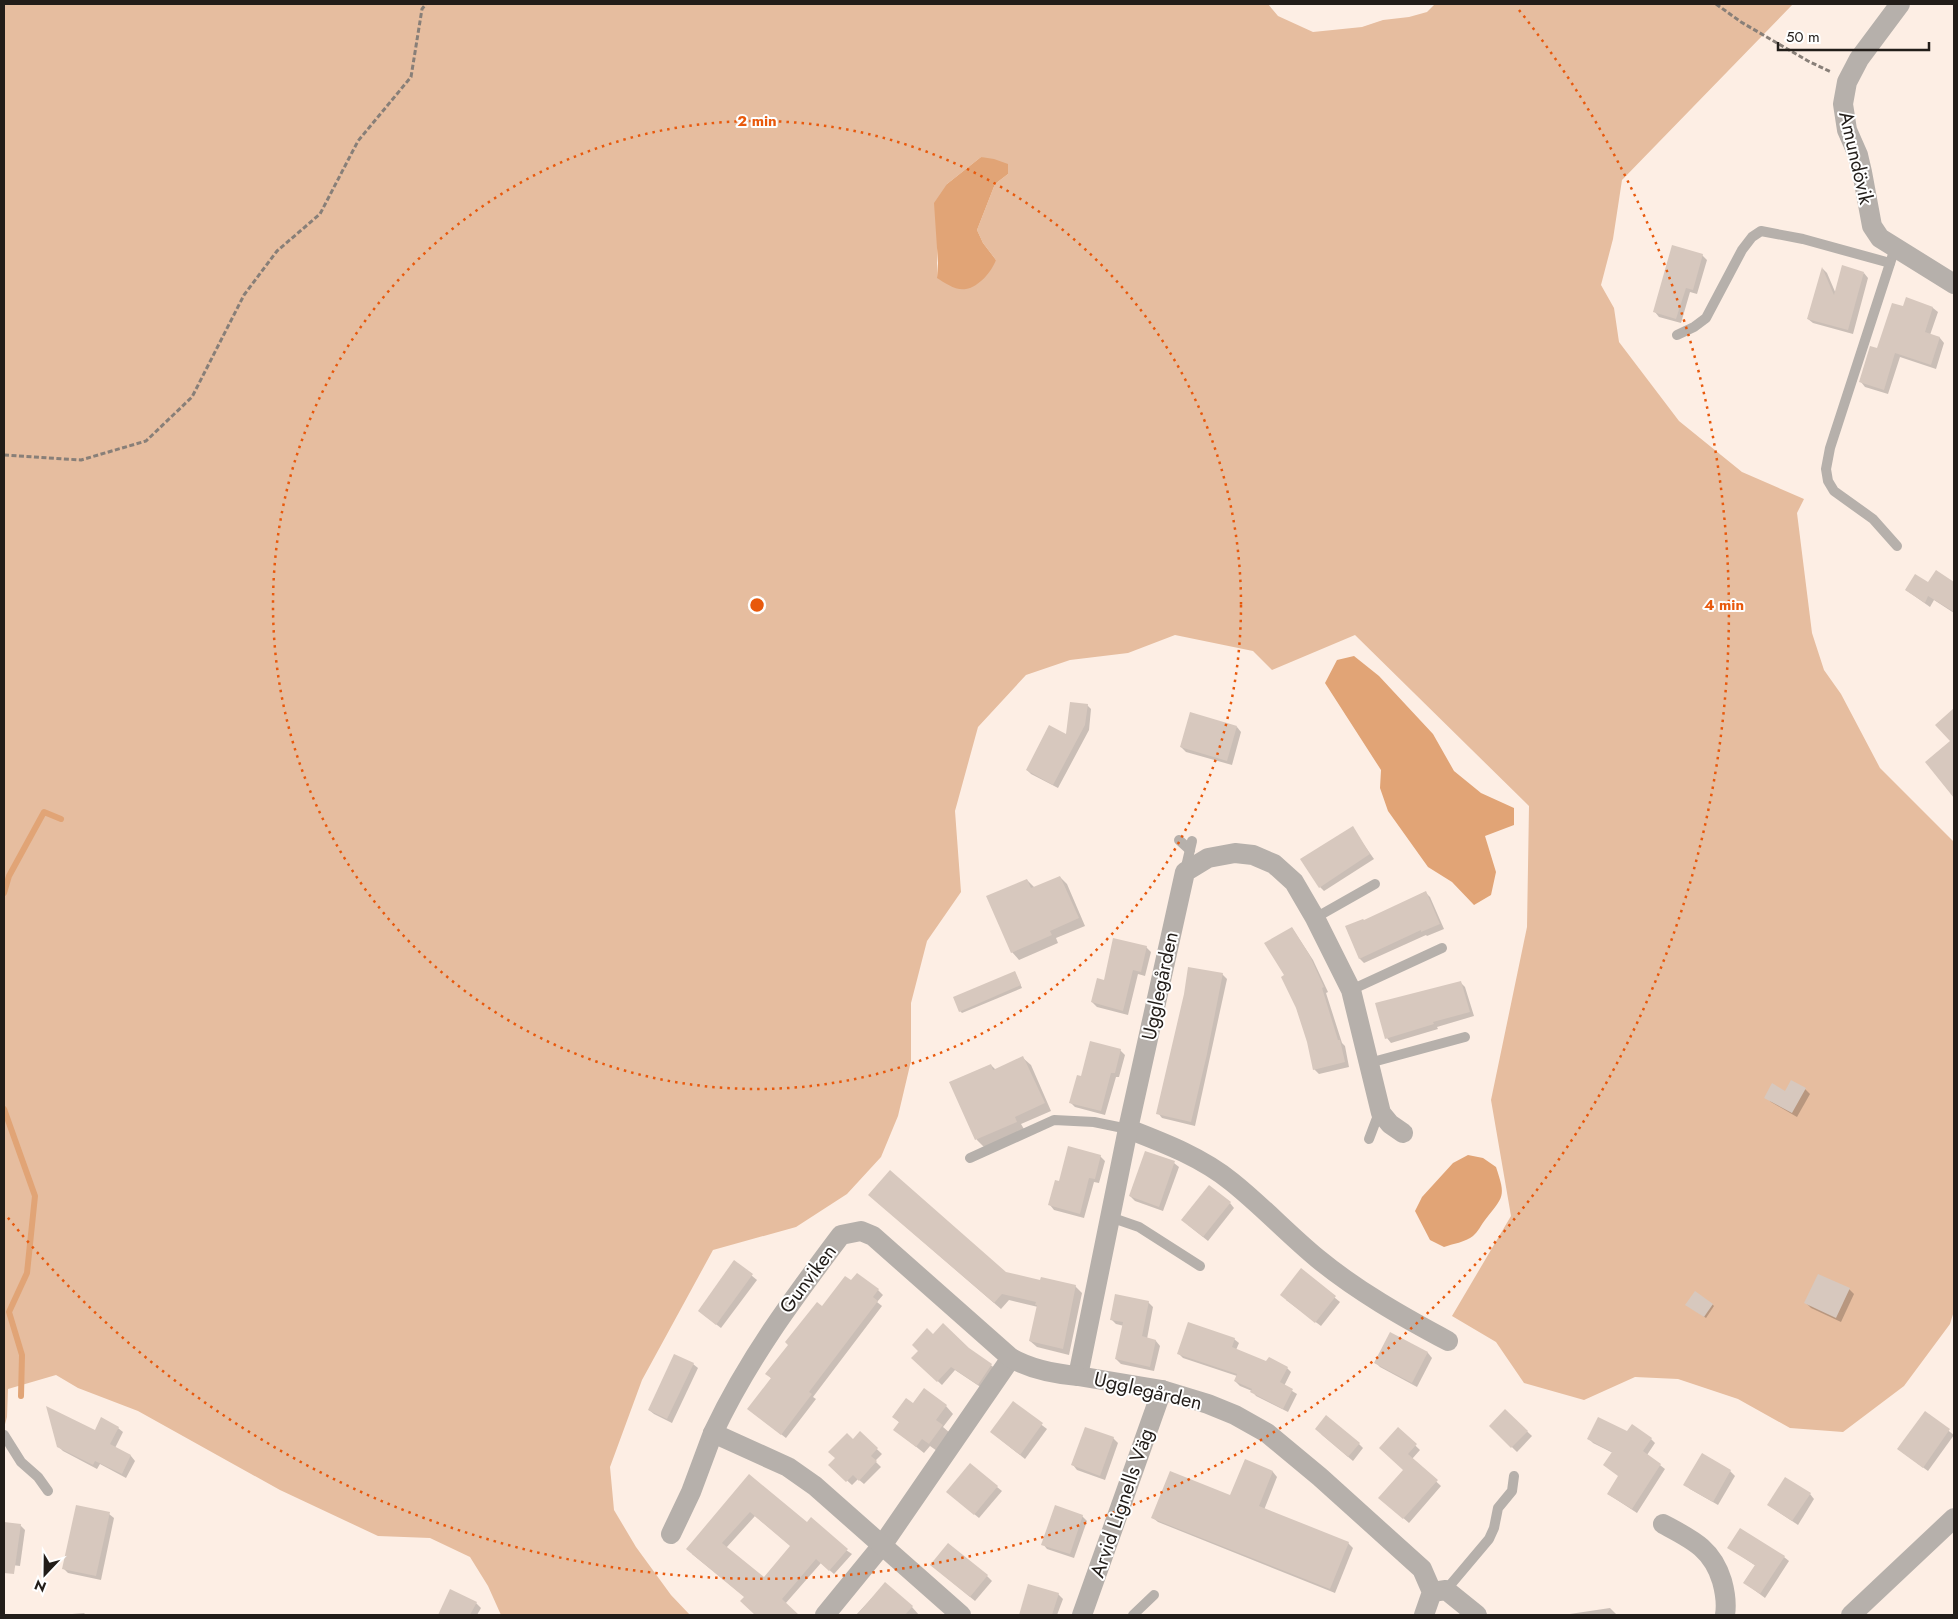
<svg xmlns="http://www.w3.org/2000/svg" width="1958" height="1619" font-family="Jost,sans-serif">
<rect width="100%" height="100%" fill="#fdeee4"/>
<!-- green -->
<path fill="#e6bd9f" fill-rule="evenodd" d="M4,4h1264l10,12 35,16 49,-5 21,-7 26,-3 18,-5 8,-8h358l-171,176 -9,59 -12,46 13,23 5,34 60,79 63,51 62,27 -7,14 15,120 12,37 17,24 39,74 74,74v469l-4,13 -46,62 -61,46 -53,-4 -52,-29 -60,-20 -43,-2 -51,23 -60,-17 -28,-41 -44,-26 59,-100 -20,-116 36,-173 2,-121 -174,-171 -83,35 -19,-19 -78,-16 -47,18 -58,7 -44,15 -48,52 -23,84 6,81 -34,49 -16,62v58l-13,55 -17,41 -34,37 -51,33 -83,23 -71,130 -32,87 4,43 22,37 35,48 19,20h-189l-13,-29 -18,-29 -40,-19 -52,-2 -98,-46 -142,-79 -60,-23 -22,-13 -48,14 -1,28 -3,11zM981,157l27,17 -13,10 -18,46 6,13 13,17 -59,18v-41l10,-53z"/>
<!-- water -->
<g fill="#e1a476">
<path d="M981,157l13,2 14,5v10l-13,10 -18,46 6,13 13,17c-4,11 -17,27 -30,29 -10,2 -21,-6 -29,-11l1,-15 -4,-60 13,-19z"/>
<polygon points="1354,656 1379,676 1433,734 1454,771 1481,793 1514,808 1514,825 1485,836 1496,872 1491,895 1474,905 1452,882 1428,867 1388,811 1380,788 1381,770 1325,683 1337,660"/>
<path d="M1468,1155l15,3 13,9c10,30 8,29 -11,53 -4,5 -7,12 -12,16 -7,6 -21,8 -29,11l-14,-7 -15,-29 7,-14 31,-34z"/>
</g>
<!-- shadow -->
<g fill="#0003" fill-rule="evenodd">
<polygon points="1702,255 1707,260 1697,294 1690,292 1681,323 1659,317 1655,312"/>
<polygon points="1823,269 1827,273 1836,294 1864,273 1868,278 1853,334 1813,323 1808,319"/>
<polygon points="1906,299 1933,308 1938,312 1930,335 1940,338 1944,343 1936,369 1900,357 1888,394 1865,387 1861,382 1904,308"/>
<polygon points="1936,572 1954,583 1954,613 1934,600 1930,607 1906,590 1929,584"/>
<polygon points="1087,705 1091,709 1089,730 1058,788 1031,774 1027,770 1067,736"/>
<polygon points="1237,727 1241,732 1232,765 1186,752 1181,747"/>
<polygon points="1352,828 1374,859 1324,891 1320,887"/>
<polygon points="1060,877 1067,884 1085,926 1056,938 1058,943 1019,960 1012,952 1027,880 1035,888"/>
<polygon points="1425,892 1430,897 1444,929 1427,936 1426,935 1364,963 1360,959 1346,927 1364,922"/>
<polygon points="1292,928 1313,960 1328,992 1326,993 1342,1043 1345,1046 1349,1067 1319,1074 1314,1069 1308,1042 1286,976"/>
<polygon points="1146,947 1151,952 1145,976 1138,974 1128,1015 1097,1007 1092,1002 1105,982"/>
<polygon points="1015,972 1022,988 962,1013 960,1011"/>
<polygon points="1222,974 1227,979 1195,1126 1162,1118 1158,1113"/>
<polygon points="1461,983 1465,987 1474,1016 1437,1027 1438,1029 1391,1043 1387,1038"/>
<polygon points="1120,1050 1125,1055 1119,1077 1116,1077 1105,1115 1075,1107 1070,1102 1082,1077"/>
<polygon points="1023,1058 1031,1065 1051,1111 1021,1124 1024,1129 984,1147 977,1140 951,1083 991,1065 996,1070"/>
<polygon points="1805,1089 1810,1094 1797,1117 1771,1102 1766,1097"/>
<polygon points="1100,1156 1105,1161 1099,1183 1094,1182 1084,1218 1054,1210 1050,1205 1059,1182"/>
<polygon points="1174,1163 1179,1167 1163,1211 1135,1201 1130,1196"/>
<polygon points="876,1201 1005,1273 1041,1281 1075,1286 1082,1293 1069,1355 1037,1347 1030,1341 1038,1307 1009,1300 1001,1309"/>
<polygon points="1230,1203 1234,1208 1208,1241 1188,1225"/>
<polygon points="735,1262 757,1280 721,1328 704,1315"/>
<polygon points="1301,1270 1340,1302 1321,1326 1286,1300"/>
<polygon points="852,1282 878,1290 883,1295 877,1302 882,1306 813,1397 816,1399 786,1438 753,1413 772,1379 767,1374 822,1307"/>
<polygon points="1849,1289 1854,1294 1841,1322 1811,1308 1806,1303"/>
<polygon points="1148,1302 1153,1307 1147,1339 1156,1341 1160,1346 1154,1371 1121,1364 1116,1359 1124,1326 1116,1324 1111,1319"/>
<polygon points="1712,1304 1714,1306 1706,1318 1689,1306"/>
<polygon points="1390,1334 1428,1353 1432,1358 1417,1387 1380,1367 1375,1362"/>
<polygon points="1234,1339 1239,1343 1236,1350 1267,1363 1287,1368 1291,1372 1284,1386 1297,1394 1288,1412 1256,1396 1252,1391 1240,1386 1235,1381 1237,1376 1183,1358 1179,1354"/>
<polygon points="969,1349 996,1369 982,1388 955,1370 942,1385 913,1358"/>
<polygon points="693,1364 698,1368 672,1423 654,1414 649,1410"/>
<polygon points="1013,1403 1047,1429 1025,1459 991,1432"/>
<polygon points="913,1404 946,1406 953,1414 943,1427 950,1433 937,1451 930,1446 924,1453 895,1430 900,1423 894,1417"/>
<polygon points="1505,1411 1532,1436 1517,1452 1490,1426"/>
<polygon points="1925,1413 1954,1435 1928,1471 1898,1449"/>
<polygon points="118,1428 123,1432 115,1448 131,1456 135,1461 126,1478 100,1464 97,1469 63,1451 58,1446 95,1432"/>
<polygon points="1398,1429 1420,1450 1412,1459 1441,1486 1409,1523 1385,1502 1404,1470"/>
<polygon points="860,1433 882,1454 875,1461 881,1467 864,1484 858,1479 852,1485 830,1465"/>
<polygon points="1628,1433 1651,1439 1655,1443 1647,1455 1665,1469 1637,1513 1608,1494 1619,1476 1613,1453 1593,1443 1589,1439"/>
<polygon points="1321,1434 1359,1444 1363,1448 1353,1461"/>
<polygon points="1113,1438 1118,1443 1105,1480 1077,1470 1073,1465"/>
<polygon points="1702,1455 1730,1471 1735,1476 1718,1505 1690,1489 1685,1484"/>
<polygon points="1245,1461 1273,1472 1277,1477 1264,1510 1348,1543 1353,1548 1335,1593 1158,1522 1153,1518 1231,1497"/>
<path d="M749,1476l58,48 45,30 -18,20 -13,-11 -36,41 12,11h-41l-15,-14 4,-4 -53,-43zM755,1516l36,30 -27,33 -38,-31z"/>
<polygon points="997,1487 1002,1491 979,1518 952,1496"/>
<polygon points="1810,1494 1814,1499 1798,1525 1768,1505"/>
<polygon points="109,1514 114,1518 101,1580 68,1573 63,1568"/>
<polygon points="1082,1516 1087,1521 1074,1558 1047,1549 1043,1544"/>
<polygon points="4,1523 20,1525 25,1530 20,1566 4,1564"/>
<polygon points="1729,1548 1784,1557 1789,1561 1765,1598 1745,1583 1756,1566"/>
<polygon points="936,1569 987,1576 992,1581 975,1601"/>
<polygon points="885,1584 912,1607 919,1615 856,1615"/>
<polygon points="1029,1585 1058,1594 1063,1599 1057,1615 1020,1615"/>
<polygon points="451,1591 476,1603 481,1608 477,1615 439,1615"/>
<polygon points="1610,1608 1617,1615 1563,1615"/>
<polygon points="84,1613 86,1615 60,1615"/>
</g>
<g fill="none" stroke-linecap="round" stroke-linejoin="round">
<!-- stream -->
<g stroke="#e1a476" stroke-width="6">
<polyline points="4,893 9,876 44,812 61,819"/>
<polyline points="4,1109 35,1196 27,1273 9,1312 22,1355 21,1396"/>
</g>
</g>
<!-- building -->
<g fill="#d7c8be" fill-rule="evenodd">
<polygon points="1672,245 1703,254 1693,290 1686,288 1676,319 1653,312"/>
<polygon points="1842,265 1864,272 1848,330 1807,319 1822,267 1834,295"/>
<polygon points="1906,297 1933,307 1925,332 1940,337 1931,365 1895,353 1884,390 1859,382 1870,346 1877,348 1892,303 1903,306"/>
<polygon points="1936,570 1954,582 1954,612 1928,596 1925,603 1905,590 1915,574 1928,582"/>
<polygon points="1070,702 1088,704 1085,725 1053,785 1026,770 1049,725 1066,734"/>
<polygon points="1954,708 1954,798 1925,762 1950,741 1935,725"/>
<polygon points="1190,712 1237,726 1227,761 1180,747"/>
<polygon points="1353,826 1370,854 1319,888 1300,859"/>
<polygon points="1060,876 1079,918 1050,931 1052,935 1011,953 986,896 1027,879 1031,888"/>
<polygon points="1426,891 1440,924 1421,932 1421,930 1359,959 1345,926 1363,919 1364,920"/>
<polygon points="1292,927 1309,954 1324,987 1322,988 1338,1040 1340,1040 1345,1062 1313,1070 1307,1042 1296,1008 1281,977 1284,975 1264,943"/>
<polygon points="1113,938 1147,946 1141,972 1133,970 1123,1011 1091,1002 1097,978 1104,980"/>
<polygon points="1188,967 1223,973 1207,1054 1191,1122 1156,1114 1184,994"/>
<polygon points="1015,971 1021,985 959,1012 953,997"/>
<polygon points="1461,981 1470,1012 1433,1022 1434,1024 1385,1039 1375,1003"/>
<polygon points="1090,1041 1121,1049 1115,1073 1111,1073 1101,1111 1069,1103 1077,1075 1081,1076"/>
<polygon points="1023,1056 1045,1103 1015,1117 1017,1122 975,1140 949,1082 991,1064 993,1070"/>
<polygon points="1791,1080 1806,1088 1792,1113 1764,1098 1772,1083 1785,1091"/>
<polygon points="1068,1146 1101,1155 1095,1179 1089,1178 1080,1214 1048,1205 1055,1180 1059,1181"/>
<polygon points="1145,1151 1175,1161 1159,1207 1129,1196"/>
<polygon points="890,1170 1006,1272 1040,1280 1041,1277 1076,1285 1063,1349 1029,1341 1037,1305 1035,1305 1036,1302 1002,1294 994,1303 868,1195"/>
<polygon points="1209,1185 1231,1202 1203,1237 1181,1220"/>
<polygon points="734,1260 753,1274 716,1325 698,1311"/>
<polygon points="1301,1268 1336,1296 1315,1323 1280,1295"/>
<polygon points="857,1273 879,1289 873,1297 878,1301 809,1392 812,1394 781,1435 747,1409 771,1378 765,1374 788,1345 785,1342 817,1302 822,1306 845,1276 851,1280"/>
<polygon points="1818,1274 1850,1288 1836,1318 1804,1303"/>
<polygon points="1695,1291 1713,1304 1704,1317 1685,1305"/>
<polygon points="1115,1294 1149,1301 1142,1336 1156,1340 1150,1367 1115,1359 1123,1322 1110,1320"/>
<polygon points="1188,1322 1235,1338 1232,1347 1266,1361 1269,1357 1288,1367 1280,1382 1293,1389 1283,1409 1250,1392 1252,1389 1234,1381 1237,1374 1177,1354"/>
<polygon points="943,1323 969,1348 992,1364 978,1385 951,1367 937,1382 911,1358 918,1351 912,1345 927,1328 933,1334"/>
<polygon points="1390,1332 1428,1352 1412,1383 1374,1363"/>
<polygon points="674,1354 694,1363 667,1419 648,1410"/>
<polygon points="924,1388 947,1405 936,1420 943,1425 929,1444 922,1439 916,1447 893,1430 899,1422 892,1417 906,1398 913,1403"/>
<polygon points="1013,1401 1043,1423 1020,1455 990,1432"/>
<polygon points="46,1406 95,1430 101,1417 119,1427 110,1444 131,1455 122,1474 95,1461 93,1465 57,1447"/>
<polygon points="1505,1409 1528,1431 1511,1448 1489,1426"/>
<polygon points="1925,1411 1950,1429 1923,1468 1897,1449"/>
<polygon points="1326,1415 1360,1443 1348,1457 1315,1429"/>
<polygon points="1598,1417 1627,1431 1632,1424 1652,1438 1643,1451 1661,1464 1632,1509 1607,1494 1618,1476 1603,1465 1612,1452 1587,1439"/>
<polygon points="1085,1427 1114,1437 1100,1476 1071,1465"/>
<polygon points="1398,1427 1417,1444 1408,1454 1438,1480 1403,1519 1378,1498 1403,1470 1379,1448"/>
<polygon points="860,1431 878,1448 871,1456 877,1461 859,1481 853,1475 846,1482 828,1465 835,1458 828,1452 847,1433 853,1439"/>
<polygon points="1702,1453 1731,1470 1713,1502 1683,1485"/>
<polygon points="1245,1459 1273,1471 1259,1506 1349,1542 1330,1589 1151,1518 1170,1471 1230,1495"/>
<polygon points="970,1463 998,1486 974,1515 946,1492"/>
<path d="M749,1474l58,48 4,-5 37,32 -19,22 -13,-12 -34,40 17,16h-44l-15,-14 4,-4 -58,-48zM750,1512l40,34 -26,31 -42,-34z"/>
<polygon points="1785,1477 1811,1493 1792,1521 1767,1505"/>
<polygon points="76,1505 110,1512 96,1576 62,1569"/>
<polygon points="1055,1505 1083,1515 1070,1554 1041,1545"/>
<polygon points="4,1522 21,1524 14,1574 4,1573"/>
<polygon points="1740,1528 1785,1556 1760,1594 1743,1583 1755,1565 1727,1548"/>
<polygon points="948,1543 988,1575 970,1597 930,1565"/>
<polygon points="885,1582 913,1606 905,1615 857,1615"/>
<polygon points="1028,1584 1059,1593 1052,1615 1019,1615"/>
<polygon points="450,1589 477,1602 470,1615 438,1615"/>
</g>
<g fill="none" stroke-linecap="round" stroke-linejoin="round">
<!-- path -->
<g stroke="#887f78" stroke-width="3" stroke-dasharray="5 2.5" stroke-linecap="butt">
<polyline points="1716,4 1741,22 1808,61 1831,72"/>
<polyline points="4,455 81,460 146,441 192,397 244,295 277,251 320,214 358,141 411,77 422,9 426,4"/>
</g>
<!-- lane -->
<g stroke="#b6b0ab" stroke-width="10">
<polyline points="1895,248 1830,448 1826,469 1828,481 1834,491 1873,519 1897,546"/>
<polyline points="1677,335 1694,327 1706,318 1742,250 1752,237 1761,231 1803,239 1890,263"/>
<polyline points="1179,840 1190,850"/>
<polyline points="1185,871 1192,841"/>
<polyline points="1315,918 1375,884"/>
<polyline points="1351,990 1442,948"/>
<polyline points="1369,1063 1465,1037"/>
<polyline points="1369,1139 1380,1110"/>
<polyline points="970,1158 1054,1120 1094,1122 1128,1129"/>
<polyline points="1110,1217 1139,1227 1200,1266"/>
<polyline points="4,1435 21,1462 38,1477 48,1491"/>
<polyline points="1446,1590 1489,1539 1494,1528 1498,1508 1512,1491 1514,1476"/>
<polyline points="1133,1615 1154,1595"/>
</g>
<!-- street -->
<g stroke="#b6b0ab" stroke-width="20">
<polyline points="1900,4 1859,59 1847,82 1843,104 1847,130 1858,155 1862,172 1872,226 1880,238 1954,284"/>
<path d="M1128,1129c36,14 73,28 104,53 30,24 56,52 85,76 40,33 86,59 131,83"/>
<polyline points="1403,1133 1390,1124 1381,1113 1351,990 1315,918 1294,882 1274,864 1253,855 1235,853 1208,858 1185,872 1128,1129 1078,1376 1162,1390 1208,1404 1235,1415 1267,1433 1320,1477 1422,1569 1432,1592 1424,1615"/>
<path d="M1663,1524c28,15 49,24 59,57 3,11 5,22 3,34"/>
<polyline points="671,1534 691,1492 713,1433"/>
<polyline points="1432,1592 1446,1590 1477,1615"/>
<polyline points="825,1615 883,1544 1011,1358"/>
<path d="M961,1615l-146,-129 -27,-19 -75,-34c35,-74 79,-133 128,-198l20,-4 12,5 138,122c21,12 44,16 67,18"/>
<polyline points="1082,1615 1162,1390"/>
<polyline points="1851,1615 1954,1518"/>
</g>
</g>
<!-- distance rings -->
<g fill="none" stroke="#e8590c" stroke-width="2.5" stroke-dasharray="2.5 5">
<circle cx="757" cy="605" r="484"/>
<path d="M1519 10A967 967 0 0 1 5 1214"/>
</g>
<g text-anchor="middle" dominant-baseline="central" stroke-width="4" stroke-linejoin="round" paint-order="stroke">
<!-- street labels -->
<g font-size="20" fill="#221d19" stroke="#fff">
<text transform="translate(1856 158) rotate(77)">Amundövik</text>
<text transform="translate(1160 986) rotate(-78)">Ugglegården</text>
<text transform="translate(808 1279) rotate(-53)">Gunviken</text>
<text transform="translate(1148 1391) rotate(13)">Ugglegården</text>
<text transform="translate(1122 1503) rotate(-71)">Arvid Lignells Väg</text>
</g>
</g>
<circle cx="757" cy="605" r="8" fill="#e8590c" stroke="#fff" stroke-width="2.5"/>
<g font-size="15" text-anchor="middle" font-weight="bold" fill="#e8590c" stroke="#fff" stroke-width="4" stroke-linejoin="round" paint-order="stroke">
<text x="757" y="126">2 min</text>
<text x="1724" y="610">4 min</text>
</g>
<!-- border -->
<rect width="1958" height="1619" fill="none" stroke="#221d19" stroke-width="10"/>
<!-- north arrow -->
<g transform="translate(45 1574) rotate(202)" stroke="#ffffff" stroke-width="4" paint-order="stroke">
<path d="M0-4L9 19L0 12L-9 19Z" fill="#221d19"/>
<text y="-8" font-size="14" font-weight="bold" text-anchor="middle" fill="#221d19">N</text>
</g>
<!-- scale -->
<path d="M1778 42v8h151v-8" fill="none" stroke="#221d19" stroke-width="2.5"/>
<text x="1786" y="42" font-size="15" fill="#221d19" stroke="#ffffff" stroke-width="4" paint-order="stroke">50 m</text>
</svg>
